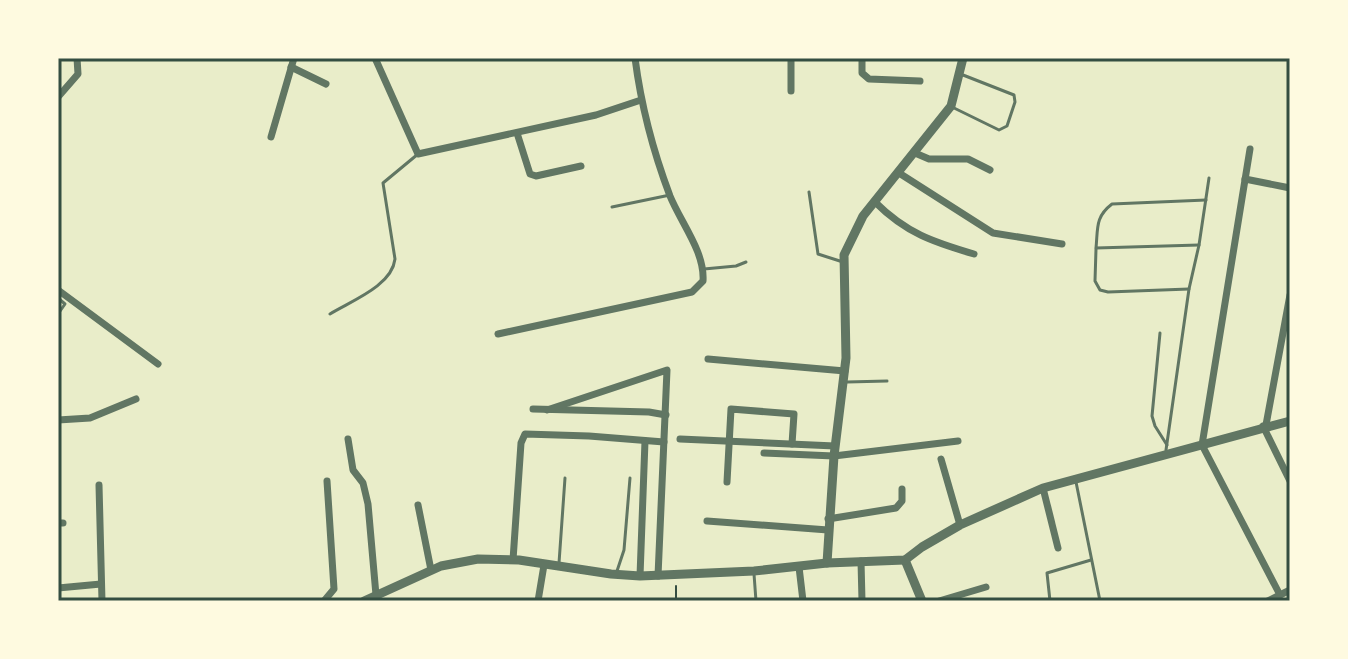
<svg xmlns="http://www.w3.org/2000/svg" width="1348" height="659" font-family="'Open Sans',sans-serif">
<rect width="100%" height="100%" fill="#e9edc9"/>
<g fill="none" stroke-linecap="round" stroke-linejoin="round">
<!-- path -->
<polyline stroke="#344e41" stroke-width="2" points="676,586 676,601"/>
<!-- service -->
<g stroke="#617663" stroke-width="3">
<polyline points="952,107 999,130 1007,126 1015,102 1014,95 963,75"/>
<polyline points="809,192 818,254 843,262"/>
<polyline points="612,207 670,195"/>
<path d="M1199,245l-103,3c2,-20 -1,-31 16,-44l94,-4"/>
<polyline points="1096,249 1095,281 1100,290 1108,292 1189,289"/>
<polyline points="704,269 736,266 746,262"/>
<polyline points="58,298 65,304 58,314"/>
<path d="M330,314c21,-13 62,-28 65,-55l-12,-76 35,-29"/>
<polyline points="1160,333 1152,416 1155,426 1167,445"/>
<polyline points="847,382 887,381"/>
<polyline points="1166,450 1189,289 1199,245 1209,178"/>
<polyline points="1076,482 1100,601"/>
<polyline points="559,563 565,478"/>
<polyline points="617,571 624,550 630,478"/>
<polyline points="754,574 756,601"/>
<polyline points="1050,601 1047,573 1091,560"/>
</g>
<!-- minor -->
<g stroke="#617663" stroke-width="7">
<polyline points="375,58 418,154 596,115 641,100"/>
<polyline points="791,58 791,91"/>
<polyline points="862,58 862,73 869,79 920,81"/>
<polyline points="291,67 326,84"/>
<polyline points="58,97 78,74 77,58"/>
<polyline points="517,133 530,174 536,176 581,166"/>
<polyline points="271,137 294,58"/>
<polyline points="1250,149 1202,445 1280,595"/>
<polyline points="915,153 929,159 968,159 990,170"/>
<polyline points="899,173 993,233 1062,244"/>
<polyline points="1245,179 1290,188"/>
<path d="M875,202c31,31 58,40 99,52"/>
<polyline points="58,290 158,364"/>
<path d="M498,334l194,-42 11,-11c2,-29 -22,-58 -33,-85 -17,-45 -29,-91 -35,-138"/>
<polyline points="708,359 845,371"/>
<polyline points="533,409 649,412 666,415"/>
<polyline points="547,410 667,370 658,576"/>
<polyline points="58,420 90,418 136,399"/>
<polyline points="1266,425 1290,295"/>
<polyline points="1263,426 1290,481"/>
<polyline points="348,439 353,470 363,483 368,504 376,595"/>
<polyline points="680,439 835,446"/>
<polyline points="764,453 834,456 958,441"/>
<polyline points="941,459 960,525"/>
<polyline points="727,482 731,409 794,414 792,444"/>
<polyline points="99,485 102,601"/>
<polyline points="1043,488 1058,548"/>
<polyline points="418,505 431,570"/>
<polyline points="828,519 896,508 902,501 902,489"/>
<polyline points="707,521 828,530"/>
<polyline points="58,523 63,523"/>
<polyline points="513,560 521,443 525,434 589,436 664,442"/>
<polyline points="861,561 862,601"/>
<polyline points="799,567 803,601"/>
<polyline points="640,576 645,441"/>
<polyline points="58,588 101,584"/>
<polyline points="324,601 334,589 327,481"/>
<polyline points="538,601 544,565"/>
<polyline points="939,601 986,587"/>
<polyline points="1268,601 1290,590"/>
</g>
<!-- tertiary -->
<g stroke="#617663" stroke-width="9">
<polyline points="905,560 922,601"/>
<polyline points="827,563 834,456 846,358 844,255 863,216 951,106 963,58"/>
<polyline points="364,601 441,566 478,559 519,560 611,574 640,576 754,571 827,563 905,560 922,547 960,525 1043,488 1290,421"/>
</g>
</g>
<!-- border -->
<rect width="1348" height="659" fill="none" stroke="#fefae0" stroke-width="120"/>
<rect x="60" y="60" width="1228" height="539" fill="none" stroke="#344e41" stroke-width="3"/>
</svg>
